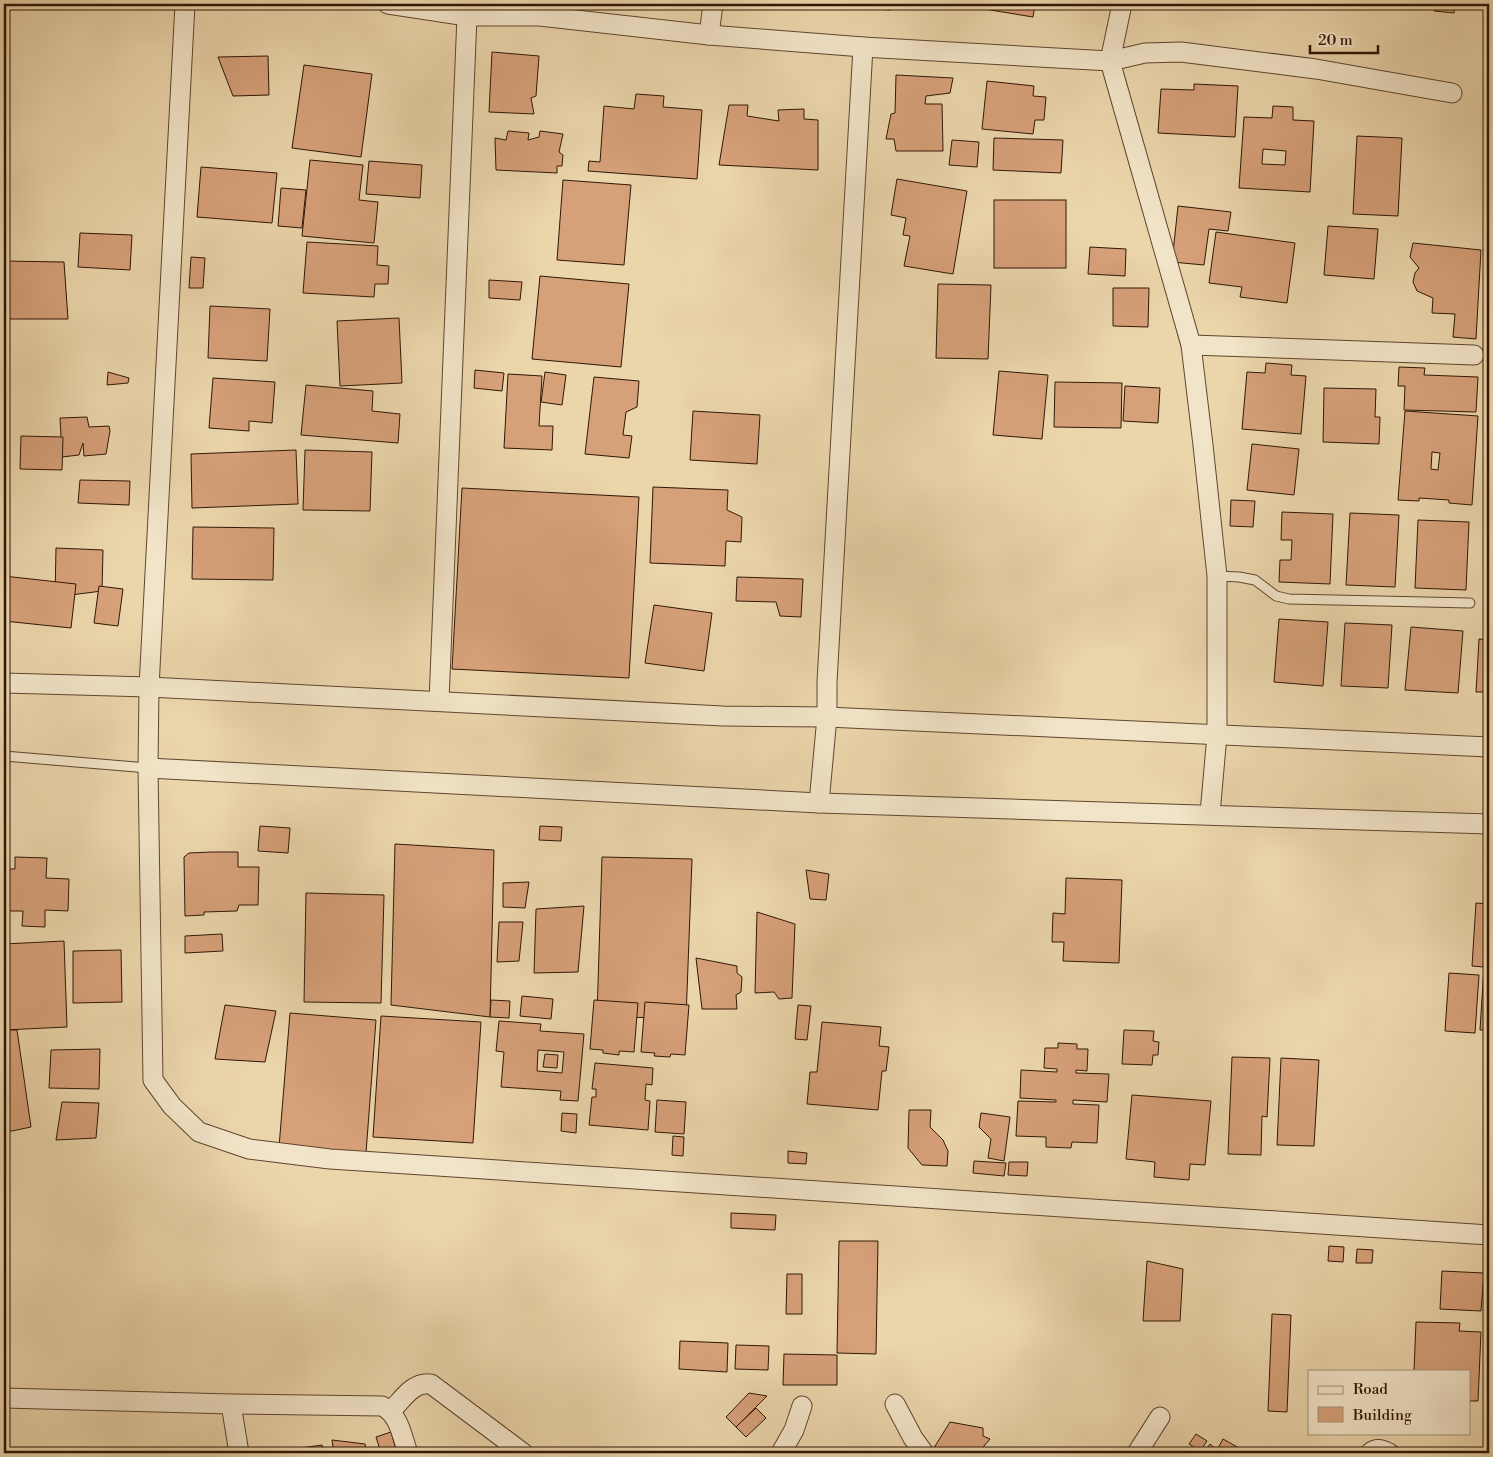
<svg xmlns="http://www.w3.org/2000/svg" width="1493" height="1457" font-family="'Libre Bodoni',serif">
<rect width="100%" height="100%" fill="#ebd5ab"/>
<filter id="stains"><feTurbulence type="fractalNoise" baseFrequency=".004" numOctaves="4"/><feColorMatrix values="0 0 0 0 .2 0 0 0 0 .09 0 0 0 0 .02 0 0 0 .5 -.17"/></filter>
<radialGradient id="worn" r=".72"><stop offset=".6" stop-color="#630" stop-opacity="0"/><stop offset="1" stop-color="#630" stop-opacity=".3"/></radialGradient>
<!-- building -->
<g fill="#d6a079" stroke="#301705" fill-rule="evenodd">
<polygon points="816,4 891,4 890,10"/>
<polygon points="966,4 1035,4 1033,17 966,6"/>
<polygon points="1435,4 1465,4 1465,7 1455,6 1454,13 1434,11"/>
<polygon points="492,52 539,56 536,96 531,98 534,114 489,112"/>
<polygon points="268,56 269,95 233,96 218,57"/>
<polygon points="304,65 372,74 361,157 292,148"/>
<polygon points="896,75 953,78 950,93 926,96 925,104 942,104 943,151 896,151 894,139 886,139 891,114 895,113"/>
<polygon points="987,81 1034,86 1033,96 1046,97 1044,120 1035,120 1033,134 982,129"/>
<polygon points="1194,84 1238,86 1235,137 1158,133 1161,89 1194,90"/>
<polygon points="636,94 664,96 663,107 702,110 697,179 588,171 589,161 600,162 604,106 634,109"/>
<polygon points="729,105 748,105 747,116 779,121 778,110 804,109 804,119 818,120 818,170 719,165"/>
<path d="M1273,106l20,1v13l21,1 -4,71 -71,-4 5,-71 28,1zM1263,149l23,2 -1,14 -23,-1z"/>
<polygon points="508,131 529,133 528,140 539,137 540,131 563,134 559,152 563,155 562,166 557,166 557,173 496,170 495,138 506,140"/>
<polygon points="1357,136 1402,138 1398,216 1353,214"/>
<polygon points="994,138 1063,140 1061,173 993,170"/>
<polygon points="952,140 979,142 977,167 949,165"/>
<polygon points="310,160 363,165 359,200 378,202 374,243 302,236"/>
<polygon points="369,161 422,165 420,198 366,194"/>
<polygon points="201,167 277,173 272,223 197,217"/>
<polygon points="897,179 967,191 953,274 904,266 910,236 903,235 906,218 891,215"/>
<polygon points="563,180 631,185 624,265 557,260"/>
<polygon points="281,188 306,190 302,228 278,226"/>
<rect x="994" y="200" width="72" height="68"/>
<polygon points="1178,206 1231,212 1228,231 1209,229 1204,265 1172,262"/>
<polygon points="1328,226 1378,229 1374,279 1324,275"/>
<polygon points="1216,232 1295,243 1287,303 1240,297 1242,287 1209,283"/>
<polygon points="80,233 132,235 130,270 78,267"/>
<polygon points="307,242 378,246 377,265 389,266 388,284 375,284 374,297 303,293"/>
<polygon points="1413,243 1481,250 1476,339 1453,337 1455,314 1432,313 1433,298 1417,291 1413,282 1415,273 1419,268 1410,257"/>
<polygon points="1090,247 1126,249 1125,276 1088,274"/>
<polygon points="191,257 205,258 203,288 189,288"/>
<polygon points="4,261 64,262 68,319 4,319"/>
<polygon points="540,276 629,284 621,367 532,359"/>
<polygon points="489,280 522,282 520,300 489,298"/>
<polygon points="938,284 991,285 988,359 936,358"/>
<polygon points="1113,288 1149,288 1148,327 1113,326"/>
<polygon points="210,306 270,309 267,361 208,358"/>
<polygon points="399,318 402,383 340,386 337,321"/>
<polygon points="1266,363 1292,365 1291,375 1306,376 1301,434 1242,429 1247,372 1265,373"/>
<polygon points="1399,367 1425,368 1424,375 1478,377 1476,412 1404,410 1405,386 1398,386"/>
<polygon points="475,370 504,373 502,391 474,388"/>
<polygon points="999,371 1048,375 1042,439 993,435"/>
<polygon points="108,372 129,378 128,383 107,385"/>
<polygon points="545,372 566,375 562,405 541,402"/>
<polygon points="508,374 542,376 539,426 553,426 552,450 504,448"/>
<polygon points="594,377 639,381 637,407 626,412 623,435 632,436 629,458 585,454"/>
<polygon points="213,378 275,382 272,423 249,421 249,431 209,428"/>
<polygon points="1055,382 1122,383 1121,428 1054,427"/>
<polygon points="306,385 373,391 372,411 400,414 398,443 301,435"/>
<polygon points="1125,386 1160,388 1158,423 1123,421"/>
<polygon points="1324,388 1376,389 1375,417 1380,417 1379,444 1323,442"/>
<polygon points="693,411 760,415 757,464 690,460"/>
<path d="M1405,411l73,5 -6,89 -23,-2v-3l-30,-2v3l-21,-1zM1432,452l8,1 -2,17 -7,-1z"/>
<polygon points="87,417 89,427 109,426 110,431 106,454 84,456 83,443 79,455 62,457 60,418"/>
<polygon points="21,436 63,437 62,470 20,469"/>
<polygon points="1252,444 1299,449 1294,495 1247,490"/>
<polygon points="296,450 298,504 192,508 191,454"/>
<polygon points="305,450 372,452 370,511 303,510"/>
<polygon points="80,480 130,481 129,505 78,503"/>
<polygon points="653,487 728,490 727,510 742,517 741,542 726,541 725,566 650,563"/>
<polygon points="462,488 639,497 629,678 452,669"/>
<polygon points="4,492 6,537 4,537"/>
<polygon points="1231,500 1255,501 1253,527 1230,526"/>
<polygon points="1282,512 1333,514 1330,584 1279,582 1280,560 1291,560 1292,540 1281,540"/>
<polygon points="1350,513 1399,515 1395,587 1346,585"/>
<polygon points="1418,520 1469,522 1466,590 1415,588"/>
<polygon points="193,527 274,528 273,580 192,579"/>
<polygon points="56,548 103,550 102,591 55,597"/>
<polygon points="4,576 76,584 71,628 4,621"/>
<polygon points="737,577 803,579 801,617 780,616 776,602 736,601"/>
<polygon points="99,586 123,589 118,626 94,623"/>
<polygon points="654,605 712,613 704,671 645,663"/>
<polygon points="1279,619 1328,622 1323,686 1274,682"/>
<polygon points="1345,623 1392,625 1388,688 1341,686"/>
<polygon points="1411,627 1463,631 1458,693 1405,690"/>
<polygon points="1479,639 1489,640 1489,692 1476,692"/>
<polygon points="260,826 290,828 288,853 258,851"/>
<polygon points="540,826 562,827 561,841 539,840"/>
<polygon points="395,844 494,850 490,1017 391,1005"/>
<polygon points="211,852 238,852 238,867 259,867 258,905 239,905 237,911 204,912 204,915 185,916 184,857 189,853"/>
<polygon points="15,857 47,858 46,878 69,879 68,911 45,910 45,927 22,926 23,911 4,911 4,869 15,869"/>
<polygon points="602,857 692,859 686,1019 597,1016"/>
<polygon points="806,870 829,874 826,900 810,899"/>
<polygon points="1066,878 1122,880 1119,963 1063,961 1064,942 1052,942 1053,913 1065,914"/>
<polygon points="529,882 525,908 503,907 503,883"/>
<polygon points="306,893 384,895 381,1003 304,1002"/>
<polygon points="1476,903 1489,904 1489,1030 1480,1030 1484,967 1472,966"/>
<polygon points="584,906 578,972 534,973 536,909"/>
<polygon points="757,912 795,924 792,998 779,999 774,992 755,993"/>
<polygon points="499,922 523,922 519,961 497,962"/>
<polygon points="222,934 223,951 185,953 185,936"/>
<polygon points="64,941 67,1027 4,1030 4,944"/>
<polygon points="121,950 122,1002 73,1003 73,951"/>
<polygon points="696,958 737,966 737,973 742,977 741,992 736,995 737,1009 702,1009"/>
<polygon points="1449,973 1479,975 1475,1033 1445,1031"/>
<polygon points="522,996 553,999 551,1019 520,1016"/>
<polygon points="491,1000 510,1001 509,1018 490,1017"/>
<polygon points="594,1000 638,1003 634,1052 619,1051 619,1055 603,1053 603,1050 590,1049"/>
<polygon points="645,1002 689,1005 685,1055 671,1054 670,1057 654,1056 655,1053 641,1052"/>
<polygon points="225,1005 276,1011 265,1062 215,1059"/>
<polygon points="798,1005 811,1006 807,1040 795,1039"/>
<polygon points="290,1013 376,1020 366,1153 279,1147"/>
<polygon points="381,1016 481,1022 473,1143 373,1137"/>
<path d="M499,1021l42,3 -1,7 44,3 -6,67 -18,-1 1,-9 -60,-4 3,-35 -8,-1zM538,1050l26,2 -2,21 -25,-2z"/>
<polygon points="822,1022 881,1027 879,1046 889,1047 886,1071 882,1071 878,1110 807,1104 810,1072 817,1072"/>
<polygon points="4,1030 17,1030 31,1127 12,1131 4,1131"/>
<polygon points="1124,1030 1154,1031 1153,1041 1159,1042 1158,1055 1153,1055 1152,1065 1122,1064"/>
<polygon points="1058,1043 1077,1044 1077,1049 1088,1049 1087,1071 1076,1070 1076,1073 1109,1074 1107,1102 1073,1100 1073,1104 1099,1105 1097,1143 1072,1142 1071,1148 1046,1147 1046,1137 1016,1136 1018,1101 1056,1102 1056,1100 1020,1098 1021,1070 1057,1072 1057,1069 1044,1068 1045,1048 1058,1048"/>
<polygon points="100,1049 99,1089 49,1088 51,1050"/>
<polygon points="545,1054 558,1055 557,1068 543,1067"/>
<polygon points="1232,1057 1270,1058 1267,1117 1262,1116 1261,1155 1228,1154"/>
<polygon points="1281,1058 1319,1060 1314,1146 1277,1145"/>
<polygon points="595,1063 653,1068 652,1085 646,1084 645,1100 650,1101 648,1130 589,1125 592,1097 596,1097 596,1089 592,1089"/>
<polygon points="1132,1095 1211,1101 1205,1165 1190,1164 1189,1180 1154,1177 1155,1162 1126,1159"/>
<polygon points="657,1100 686,1102 684,1134 655,1132"/>
<polygon points="62,1102 99,1103 96,1138 56,1140"/>
<polygon points="909,1110 931,1110 930,1127 943,1140 948,1151 947,1166 922,1165 908,1148"/>
<polygon points="562,1113 577,1114 576,1133 561,1131"/>
<polygon points="981,1113 1010,1117 1004,1161 988,1158 991,1139 979,1127"/>
<polygon points="673,1136 684,1137 683,1156 672,1155"/>
<polygon points="788,1151 807,1153 806,1164 788,1163"/>
<polygon points="974,1161 1006,1163 1004,1176 973,1173"/>
<polygon points="1009,1162 1028,1162 1027,1176 1008,1175"/>
<polygon points="731,1213 776,1215 775,1230 731,1228"/>
<polygon points="839,1241 878,1241 876,1354 837,1353"/>
<polygon points="1329,1246 1344,1247 1343,1262 1328,1261"/>
<polygon points="1357,1249 1373,1250 1372,1263 1356,1263"/>
<polygon points="1147,1261 1183,1269 1180,1321 1143,1321"/>
<polygon points="1442,1271 1484,1273 1481,1311 1440,1309"/>
<polygon points="787,1274 802,1274 802,1314 786,1314"/>
<polygon points="1272,1314 1291,1315 1287,1412 1268,1411"/>
<polygon points="1416,1322 1460,1323 1459,1331 1481,1332 1478,1401 1469,1401 1469,1371 1414,1371"/>
<polygon points="680,1341 728,1343 727,1372 679,1369"/>
<polygon points="736,1345 769,1346 768,1370 735,1369"/>
<polygon points="784,1354 837,1355 837,1385 783,1385"/>
<polygon points="749,1393 767,1396 736,1427 726,1417"/>
<polygon points="756,1408 766,1418 746,1437 736,1427"/>
<polygon points="950,1422 983,1428 983,1436 990,1439 978,1453 935,1453 932,1451"/>
<polygon points="391,1432 397,1453 381,1453 376,1437"/>
<polygon points="1196,1434 1207,1441 1200,1451 1189,1444"/>
<polygon points="1223,1439 1248,1453 1222,1453 1217,1450"/>
<polygon points="332,1440 365,1444 367,1453 334,1453"/>
<polygon points="1210,1444 1217,1450 1222,1453 1204,1453"/>
<polygon points="322,1445 324,1453 280,1453 280,1451"/>
<polygon points="1186,1447 1195,1453 1181,1453"/>
</g>
<g fill="none" stroke-linecap="round" stroke-linejoin="round">
<defs>
<g id="service">
<polyline points="1217,576 1239,577 1255,580 1276,596 1289,599 1470,603"/>
<polyline points="4,756 148,768"/>
</g>
<g id="minor">
<polyline points="185,4 149,687 148,768 153,1080 172,1106 199,1132 249,1149 330,1159 1489,1235"/>
<polyline points="388,4 467,16 540,16 709,35 863,47 1110,61 1145,53 1181,52 1316,69 1452,93"/>
<polyline points="1122,4 1110,61 1191,345 1203,445 1217,576 1217,735 1210,814"/>
<polyline points="709,35 713,4"/>
<polyline points="1191,345 1474,355"/>
<polyline points="4,683 149,687 723,716 827,717 1489,747"/>
<polyline points="439,701 467,16"/>
<polyline points="148,768 819,803 1489,824"/>
<polyline points="819,803 827,717 827,682 863,47"/>
<path d="M4,1398l227,6 151,2c17,8 20,30 26,47"/>
<polyline points="231,1404 239,1453"/>
<polyline points="895,1404 913,1438 924,1453"/>
<path d="M391,1411c11,-11 22,-30 40,-27l92,69"/>
<polyline points="781,1453 794,1430 802,1406"/>
<polyline points="1137,1453 1160,1417"/>
<path d="M1370,1453c7,-6 12,-3 19,0"/>
</g>
</defs>
<!-- service casing -->
<use href="#service" stroke="#5f462e" stroke-width="11"/>
<!-- minor casing -->
<use href="#minor" stroke="#5f462e" stroke-width="21"/>
<!-- service -->
<use href="#service" stroke="#f2e4c8" stroke-width="9"/>
<!-- minor -->
<use href="#minor" stroke="#f2e4c8" stroke-width="19"/>
</g>
<!-- margin -->
<rect width="1493" height="1457" fill="none" stroke="#ebd5ab" stroke-width="20"/>
<rect x="5" y="5" width="1483" height="1447" fill="none" stroke="#301705" stroke-width="2.5"/>
<rect x="10" y="10" width="1473" height="1437" fill="none" stroke="#301705"/>
<!-- legend -->
<rect x="1308" y="1370" width="162" height="65" fill="#f2e4c8" stroke="#a4927a"/>
<rect x="1318" y="1386" width="25" height="8" fill="#f2e4c8" stroke="#a4927a"/>
<text x="1353" y="1394" font-size="15" fill="#301705">Road</text>
<rect x="1318" y="1407" width="25" height="15" fill="#d6a079" stroke="#a4927a"/>
<text x="1353" y="1420" font-size="15" fill="#301705">Building</text>
<!-- scale -->
<path d="M1310 45v8h68v-8" fill="none" stroke="#301705" stroke-width="2.5"/>
<text x="1318" y="45" font-size="15" fill="#301705" stroke="#f2e4c8" stroke-width="4" paint-order="stroke">20 m</text>
<rect width="100%" height="100%" filter="url(#stains)"/>
<rect width="100%" height="100%" fill="url(#worn)"/>
</svg>
